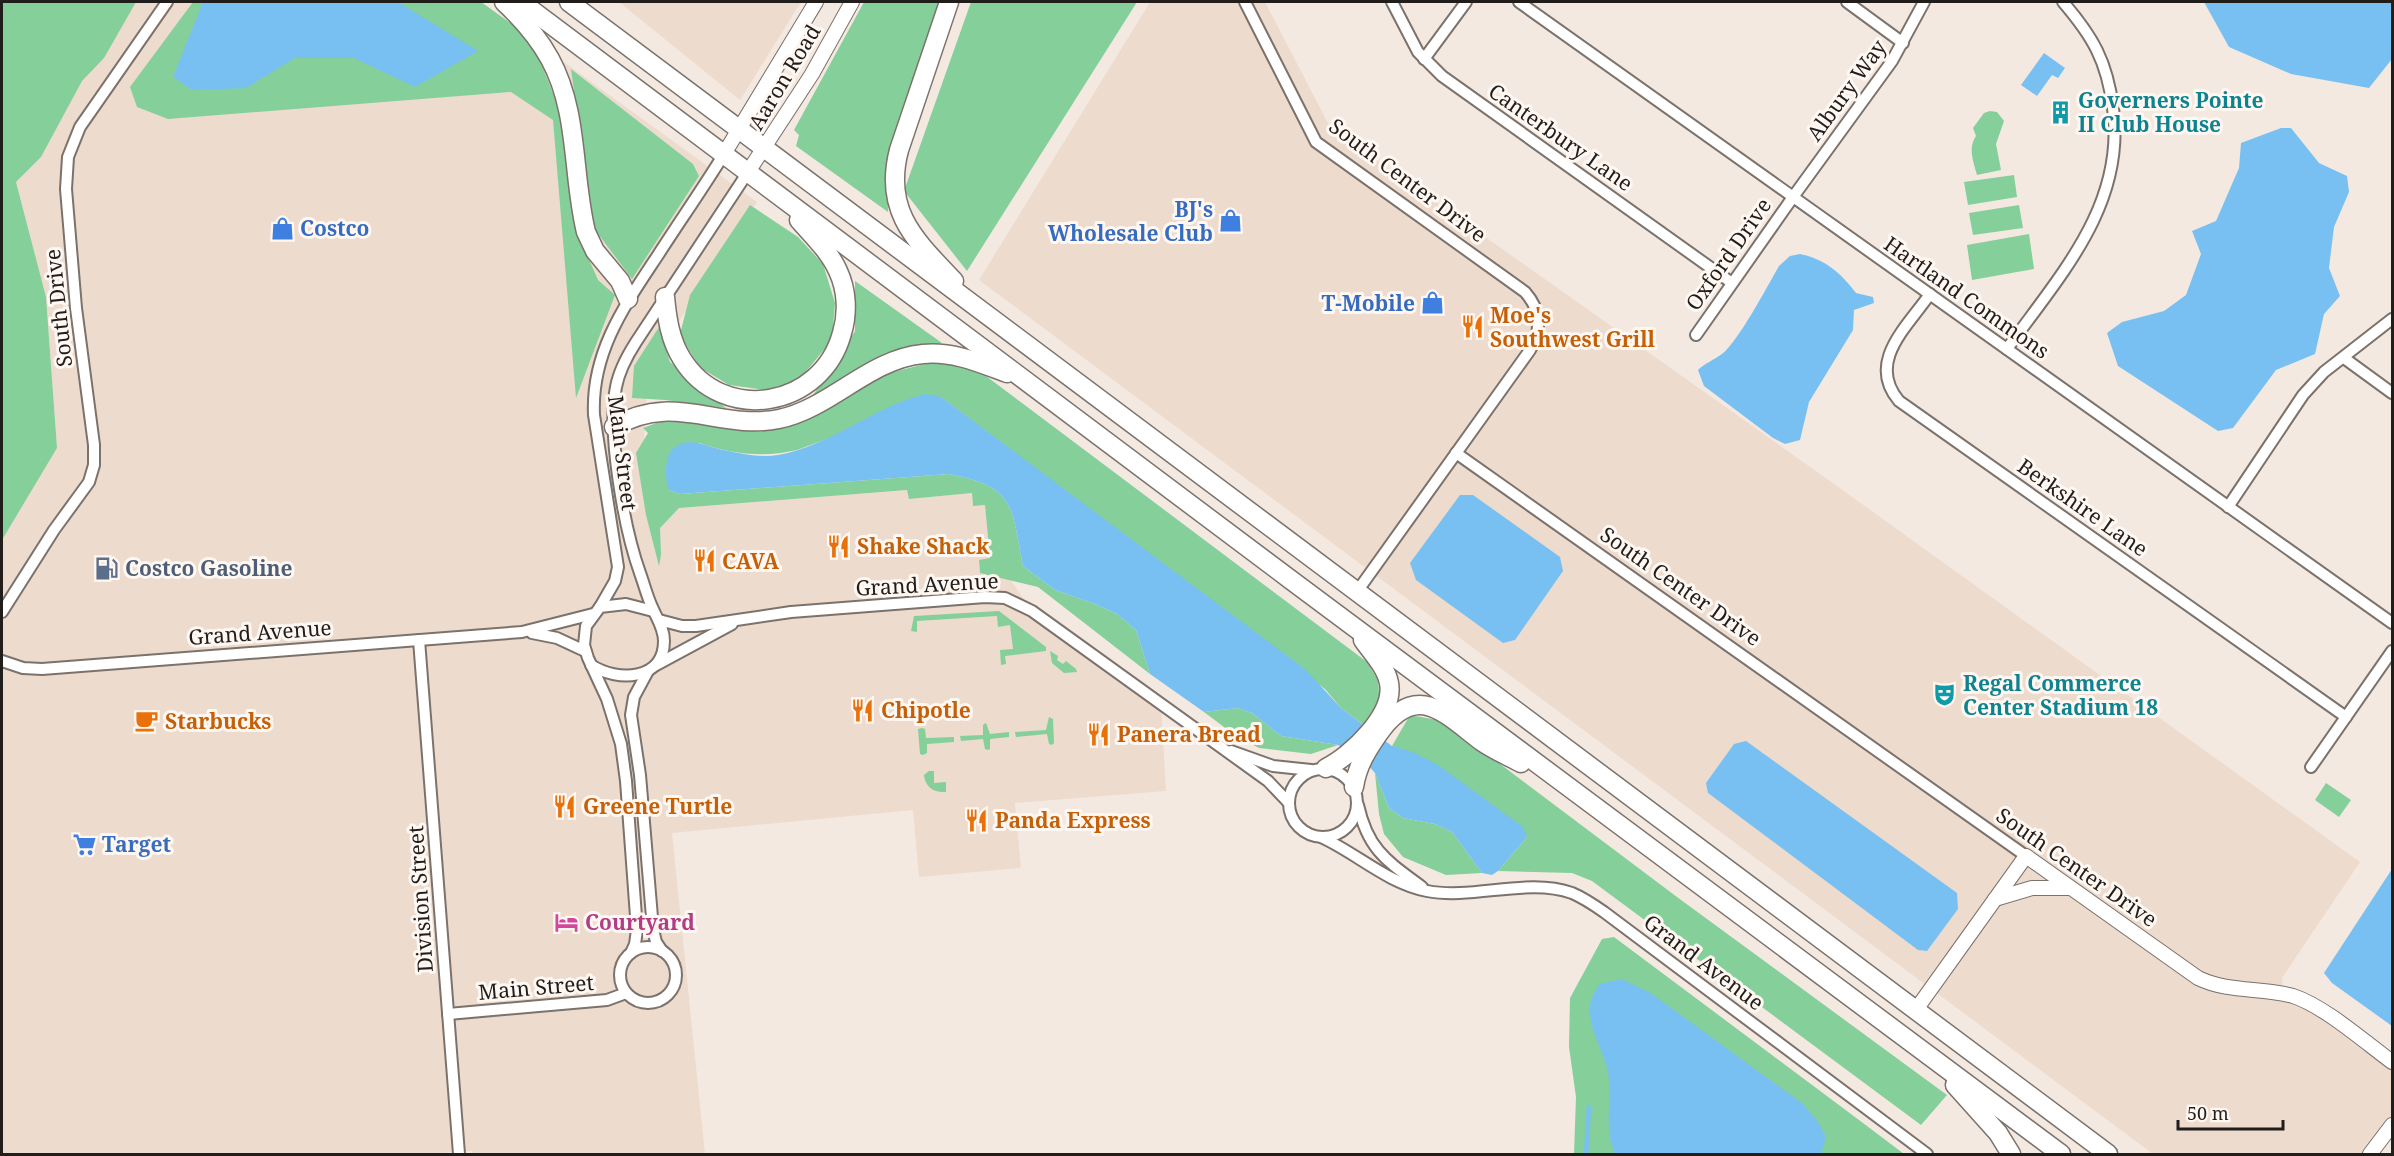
<svg xmlns="http://www.w3.org/2000/svg" width="2394" height="1156" font-family="'Noto Serif',serif">
<rect width="100%" height="100%" fill="#f4e9e1"/>
<!-- built -->
<g fill="#eddbce">
<polygon points="73,2 481,2 757,202 648,369 644,440 660,527 679,508 908,490 909,499 972,493 973,506 985,505 990,559 979,560 980,573 1010,579 1032,611 1161,705 1166,791 1015,803 1021,868 919,877 913,810 672,833 705,1154 473,1154 472,1151 424,1154 2,1154 2,540 57,448 46,297 16,182"/>
<polygon points="619,2 801,2 740,100"/>
<polygon points="1150,2 1265,2 1330,127 1823,476 2360,862 2282,978 2283,994 2392,1061 2392,1127 2371,1154 2153,1154 979,280"/>
</g>
<!-- green -->
<g fill="#84cf9a">
<polygon points="2,2 136,2 104,58 82,81 41,157 16,182 46,297 57,448 2,540"/>
<polygon points="193,2 481,2 516,27 539,58 558,106 580,239 598,280 615,295 576,398 553,120 511,92 168,119 137,107 130,87"/>
<polygon points="864,2 941,2 887,160 888,212 796,146 799,135 794,130"/>
<polygon points="971,2 1137,2 967,271 904,191"/>
<polygon points="571,69 693,164 699,176 632,279 596,231 589,203"/>
<path d="M1990,111l7,1 7,9 -8,23 5,26 -24,5c-4,-15 -9,-27 -1,-39l-3,-8 11,-15z"/>
<polygon points="2014,175 2017,197 1968,205 1964,182"/>
<polygon points="750,205 798,237 823,264 835,303 832,340 799,380 766,390 729,385 699,367 680,334 690,295"/>
<polygon points="2019,205 2023,228 1973,235 1969,213"/>
<polygon points="2029,234 2034,269 1972,280 1967,245"/>
<polygon points="855,281 942,343 899,350 812,397 855,331"/>
<polygon points="659,327 670,362 726,408 665,400 632,398 634,366"/>
<path d="M937,361l45,12 385,289 11,18 2,24 -16,21 -23,-17 -16,-19 -384,-292 -144,53c-34,8 -65,4 -98,-7l-30,47 11,4 269,-20c68,13 62,33 74,92l32,24 40,14 22,10 19,16 14,44 -112,-87 -58,-14 -1,-13 11,-2 -5,-53 -12,1 -1,-13 -63,6 -2,-9 -228,18 -19,20 1,27 -2,11 -13,-51 -10,-62 12,-20 -5,-5 24,-9 93,13 40,-10 89,-49z"/>
<polygon points="999,611 1046,647 1046,651 1005,656 1006,664 1001,665 1000,650 1013,649 1010,625 998,627 997,616 917,621 917,632 911,631 914,616"/>
<polygon points="1050,651 1058,656 1057,660 1063,664 1066,661 1076,669 1077,672 1064,673 1052,663"/>
<polygon points="1238,708 1252,713 1281,736 1338,745 1311,754 1259,748 1236,736 1204,712"/>
<polygon points="1410,715 1443,721 1677,897 1947,1095 1921,1125 1592,881 1572,873 1498,871 1527,837 1392,746"/>
<polygon points="1049,717 1053,719 1054,743 1052,745 1049,744 1047,734 1016,737 1015,732 1046,730"/>
<polygon points="986,723 990,734 1009,732 1009,737 990,739 990,749 988,750 985,749 983,739 961,741 960,736 983,735 983,725"/>
<polygon points="922,728 925,729 926,738 954,737 954,742 927,744 927,753 923,755 920,754 918,729"/>
<path d="M929,771h5v12l12,-1v10c-12,1 -21,-5 -22,-17z"/>
<polygon points="1375,773 1389,808 1403,818 1435,824 1452,832 1482,873 1446,875 1403,857 1384,834 1379,814"/>
<polygon points="2326,783 2351,800 2339,817 2315,800"/>
<polygon points="1614,937 1863,1123 1904,1154 1574,1154 1576,1097 1569,1047 1570,998 1602,939"/>
</g>
<!-- water -->
<g fill="#78c0f1">
<polygon points="203,2 398,2 478,51 415,87 354,58 295,58 246,88 192,90 173,77"/>
<polygon points="2204,2 2392,2 2392,59 2369,88 2291,74 2229,47"/>
<polygon points="2044,53 2065,68 2058,78 2052,75 2037,96 2021,85"/>
<polygon points="2281,128 2291,128 2319,163 2347,176 2349,192 2334,227 2329,268 2340,296 2324,314 2315,354 2276,370 2233,428 2218,431 2118,366 2107,333 2122,322 2164,311 2186,295 2201,254 2192,231 2216,221 2239,168 2241,143"/>
<path d="M1800,254c25,5 41,19 56,39l17,4 1,6 -20,7 -1,20 -44,72 -9,38 -15,4 -12,-6 -69,-52 -6,-16c7,-7 16,-10 24,-16 16,-12 46,-69 57,-88l11,-10z"/>
<path d="M926,394l15,3 365,273 35,38 51,38 21,6 25,13 85,62 4,10 -29,34 -6,4 -10,-2 -30,-41 -17,-8 -32,-6 -14,-10 -14,-35 -8,-9 -29,-19 -57,-9 -29,-23 -14,-5 -34,4 -54,-38 -14,-44 -19,-16 -22,-10 -40,-14 -32,-24c-12,-59 -6,-79 -74,-92l-269,20 -11,-4c-5,-16 -4,-25 2,-40 4,-2 8,-6 12,-7 12,-3 24,3 36,6 19,4 40,9 59,6 53,-9 96,-49 148,-61z"/>
<polygon points="1460,495 1473,495 1560,557 1563,571 1515,640 1503,643 1416,580 1410,563"/>
<polygon points="1746,741 1957,893 1958,909 1927,951 1918,950 1708,793 1706,783 1734,744"/>
<polygon points="2392,869 2392,1026 2332,983 2324,973"/>
<path d="M1621,979l28,13 154,112 15,18 8,15 -5,17h-206c-12,-27 -2,-54 -7,-82 -4,-20 -19,-42 -18,-63 0,-11 4,-16 10,-25z"/>
</g>
<g fill="none" stroke-linecap="round" stroke-linejoin="round">
<!-- stream -->
<polyline stroke="#78c0f1" stroke-width="4.5" points="1586,1154 1589,1107"/>
<defs>
<g id="minor">
<path d="M1245,2l71,140 209,150c16,18 17,38 5,58l-174,243"/>
<polyline points="1392,2 1418,52 1442,76 1732,283"/>
<polyline points="1519,2 2392,623"/>
<polyline points="1847,2 1903,43"/>
<polyline points="1424,59 1466,2"/>
<path d="M1930,294c-23,33 -64,68 -31,107l447,316"/>
<polyline points="1696,335 1793,197 1892,61 1924,2"/>
<path d="M2007,349c53,-74 119,-144 106,-241 -6,-47 -20,-71 -50,-106"/>
<polyline points="2344,358 2392,393"/>
<polyline points="1456,453 2026,856"/>
<polyline points="2228,507 2303,395 2324,372 2392,319"/>
<path d="M600,607l15,-26 3,-14 -24,-152c-3,-63 31,-110 64,-160 22,-34 45,-67 66,-101"/>
<polyline points="2,612 54,530 89,482 94,465 94,445 76,308 66,189 68,157 80,127 167,2"/>
<polyline points="659,620 682,626 696,626 791,612 985,597 1005,598 1032,611 1268,781 1288,802"/>
<polyline points="532,633 557,638 585,651"/>
<polyline points="419,640 459,1154"/>
<polyline points="2,661 23,668 42,669 522,632 593,614"/>
<path d="M591,665c26,17 73,16 73,-24 0,-13 -7,-22 -12,-34 -5,-11 -8,-23 -12,-34 -16,-45 -33,-140 -24,-186 3,-16 11,-31 20,-45l112,-170"/>
<polyline points="656,665 732,624"/>
<polyline points="648,671 634,697 631,715 640,775 653,929 656,942 662,951"/>
<polyline points="1231,751 1273,766 1311,770"/>
<polyline points="2311,767 2392,651"/>
<circle cx="1323" cy="803" r="34"/>
<path d="M1358,805c10,45 29,56 64,82"/>
<path d="M1321,837c37,17 66,46 106,54 47,9 101,-14 145,2 12,5 22,12 32,19l323,242"/>
<circle cx="648" cy="975" r="28"/>
<polyline points="631,953 635,944 637,930 626,781 621,744 607,699 588,658 584,645 586,626 600,607 626,604 653,611"/>
<polyline points="448,1014 607,1000 626,993"/>
</g>
<g id="tertiary">
<polyline points="724,154 816,2"/>
<polyline points="748,172 812,74 852,2"/>
<polyline points="1995,899 2032,888 2069,888"/>
<path d="M1915,1011l111,-155 172,122c31,15 63,9 95,18 31,10 72,46 99,66"/>
<polyline points="2370,1154 2392,1125"/>
</g>
<g id="trunk">
<path d="M504,2c18,17 34,35 46,57 29,53 22,116 36,173l9,19 25,30 8,18"/>
<polyline points="521,2 1291,580 2061,1154"/>
<polyline points="569,2 2108,1154"/>
<path d="M949,2l-50,148c-16,61 16,90 55,131"/>
<path d="M665,297c2,21 5,43 17,62 41,66 140,49 160,-26 6,-20 5,-43 -4,-62 -9,-20 -25,-35 -39,-51"/>
<path d="M614,427c60,-36 105,4 165,-8 52,-11 90,-60 144,-65 30,-3 57,9 84,19"/>
<path d="M1326,768c25,-12 69,-54 63,-85 -3,-16 -17,-30 -26,-43"/>
<path d="M1354,787c3,-21 13,-37 25,-54 37,-52 64,-21 102,8 13,9 27,15 40,22"/>
<polyline points="1955,1085 1998,1133 2011,1154"/>
</g>
</defs>
<!-- minor casing -->
<use href="#minor" stroke="#7b726b" stroke-width="14"/>
<!-- tertiary casing -->
<use href="#tertiary" stroke="#7b726b" stroke-width="16"/>
<!-- trunk casing -->
<use href="#trunk" stroke="#7b726b" stroke-width="21"/>
<!-- minor -->
<use href="#minor" stroke="#fff" stroke-width="10"/>
<!-- tertiary -->
<use href="#tertiary" stroke="#fff" stroke-width="14"/>
<!-- trunk -->
<use href="#trunk" stroke="#fff" stroke-width="18"/>
</g>
<!-- icons -->
<defs>
<symbol id="building-bare" viewBox="-9 -9 18 18"><path d="M-4-6H4V6H1V3H-1V6H-4ZM-2.5-4.3h1.7v1.8h-1.7ZM.8-4.3h1.7v1.8H.8ZM-2.5-1h1.7V.8h-1.7ZM.8-1h1.7V.8H.8Z" fill="#0f9aa8" stroke="#fef7f2" stroke-width="2.5" paint-order="stroke"/></symbol>
<symbol id="shop-bare" viewBox="-9 -9 18 18"><path d="M-5-2.5h2.3a2.7 3.5 0 0 1 5.4 0H5L5.5 6h-11ZM-1.5-2.5h3a1.5 2.3 0 0 0-3 0Z" fill="#3f7fe0" stroke="#fef7f2" stroke-width="2.5" paint-order="stroke"/></symbol>
<symbol id="restaurant-bare" viewBox="-9 -9 18 18"><path d="M-5-6h1v4h1v-4h1v4h1v-4h1v5L-1.5 .5V6h-2V.5L-5-1ZM5-6V6H3V1.5H1.5Q1.5-4 5-6Z" fill="#e8710a" stroke="#fef7f2" stroke-width="2.5" paint-order="stroke"/></symbol>
<symbol id="fuel-bare" viewBox="-9 -9 18 18"><path d="M-5.5-6h7V0h2V4h1.3V-2.5L3-4.5l.8-.8L6-3V5H2.5V1h-1V6h-7ZM-4.2-4.7v3.2H.2V-4.7Z" fill="#5c6f8a" stroke="#fef7f2" stroke-width="2.5" paint-order="stroke"/></symbol>
<symbol id="theatre-bare" viewBox="-9 -9 18 18"><path d="M-5-5.5Q0-4 5-5.5V0Q5 5 0 6Q-5 5-5 0ZM-3.3-2.5H-1v1.5H-3.3ZM1-2.5H3.3v1.5H1ZM-2.8 1Q0 5.5 2.8 1Z" fill="#0f9aa8" stroke="#fef7f2" stroke-width="2.5" paint-order="stroke"/></symbol>
<symbol id="cafe-bare" viewBox="-9 -9 18 18"><path d="M-5.5-4.5H6V0H3Q3 3.5 0 3.5H-2.5Q-5.5 3.5-5.5 0ZM3-3.2v2h1.7v-2ZM-6 4.5H4V6H-6Z" fill="#e8710a" stroke="#fef7f2" stroke-width="2.5" paint-order="stroke"/></symbol>
<symbol id="supermarket-bare" viewBox="-9 -9 18 18"><path d="M-6-5.5h2.5l.6 2H6L4.5 2H-2.5L-4.4-4H-6ZM-1.5 3.2a1.3 1.3 0 1 0 .1 0ZM3 3.2a1.3 1.3 0 1 0 .1 0Z" fill="#3f7fe0" stroke="#fef7f2" stroke-width="2.5" paint-order="stroke"/></symbol>
<symbol id="hotel-bare" viewBox="-9 -9 18 18"><path d="M-6-4.5h1.5V1H6V5H4.5V3h-9V5H-6ZM-4 0a1.8 1.8 0 1 1 3.6 0ZM.5 0V-2.5h3Q6-2.5 6 0Z" fill="#d1479c" stroke="#fef7f2" stroke-width="2.5" paint-order="stroke"/></symbol>
</defs>
<g fill-rule="evenodd">
<use href="#building-bare" x="2044" y="96" width="33" height="33"/>
<use href="#shop-bare" x="1214" y="204" width="33" height="33"/>
<use href="#shop-bare" x="266" y="212" width="33" height="33"/>
<use href="#shop-bare" x="1416" y="286" width="33" height="33"/>
<use href="#restaurant-bare" x="1456" y="310" width="33" height="33"/>
<use href="#restaurant-bare" x="822" y="530" width="33" height="33"/>
<use href="#restaurant-bare" x="688" y="544" width="33" height="33"/>
<use href="#fuel-bare" x="90" y="552" width="33" height="33"/>
<use href="#theatre-bare" x="1928" y="678" width="33" height="33"/>
<use href="#restaurant-bare" x="846" y="694" width="33" height="33"/>
<use href="#cafe-bare" x="130" y="704" width="33" height="33"/>
<use href="#restaurant-bare" x="1082" y="718" width="33" height="33"/>
<use href="#restaurant-bare" x="548" y="790" width="33" height="33"/>
<use href="#restaurant-bare" x="960" y="804" width="33" height="33"/>
<use href="#supermarket-bare" x="68" y="828" width="33" height="33"/>
<use href="#hotel-bare" x="550" y="906" width="33" height="33"/>
</g>
<g text-anchor="middle" dominant-baseline="central" stroke-width="6" stroke-linejoin="round" paint-order="stroke">
<!-- street labels -->
<g font-size="21" fill="#211d1a" stroke="#fef7f2">
<text transform="translate(784 77) rotate(-59)">Aaron Road</text>
<text transform="translate(1846 90) rotate(-54)">Albury Way</text>
<text transform="translate(1561 137) rotate(35)">Canterbury Lane</text>
<text transform="translate(1408 180) rotate(37)">South Center Drive</text>
<text transform="translate(1728 254) rotate(-55)">Oxford Drive</text>
<text transform="translate(1967 297) rotate(35)">Hartland Commons</text>
<text transform="translate(58 308) rotate(-96)">South Drive</text>
<text transform="translate(623 453) rotate(83)">Main Street</text>
<text transform="translate(2083 507) rotate(35)">Berkshire Lane</text>
<text transform="translate(927 584) rotate(-3)">Grand Avenue</text>
<text transform="translate(1681 586) rotate(35)">South Center Drive</text>
<text transform="translate(260 632) rotate(-4)">Grand Avenue</text>
<text transform="translate(2077 867) rotate(35)">South Center Drive</text>
<text transform="translate(420 899) rotate(-94)">Division Street</text>
<text transform="translate(1704 962) rotate(37)">Grand Avenue</text>
<text transform="translate(536 987) rotate(-5)">Main Street</text>
</g>
<!-- culture labels -->
<g font-size="21" font-weight="bold" fill="#0d838f" stroke="#fef7f2" text-anchor="start">
<text x="2078" y="100">Governers Pointe<tspan x="2078" dy="24">II Club House</tspan></text>
<text x="1963" y="683">Regal Commerce<tspan x="1963" dy="24">Center Stadium 18</tspan></text>
</g>
<!-- shop labels -->
<g font-size="21" font-weight="bold" fill="#366cbe" stroke="#fef7f2" text-anchor="end">
<text x="1213" y="209">BJ's<tspan x="1213" dy="24">Wholesale Club</tspan></text>
<text x="300" y="228" text-anchor="start">Costco</text>
<text x="1415" y="303">T-Mobile</text>
<text x="102" y="844" text-anchor="start">Target</text>
</g>
<!-- food labels -->
<g font-size="21" font-weight="bold" fill="#c56008" stroke="#fef7f2" text-anchor="start">
<text x="1490" y="315">Moe's<tspan x="1490" dy="24">Southwest Grill</tspan></text>
<text x="857" y="546">Shake Shack</text>
<text x="722" y="561">CAVA</text>
<text x="881" y="710">Chipotle</text>
<text x="165" y="721">Starbucks</text>
<text x="1117" y="734">Panera Bread</text>
<text x="583" y="806">Greene Turtle</text>
<text x="995" y="820">Panda Express</text>
</g>
<!-- service labels -->
<g font-size="21" font-weight="bold" fill="#4e5e75" stroke="#fef7f2" text-anchor="start">
<text x="125" y="568">Costco Gasoline</text>
</g>
<!-- hotel labels -->
<g font-size="21" font-weight="bold" fill="#b23c85" stroke="#fef7f2" text-anchor="start">
<text x="585" y="922">Courtyard</text>
</g>
</g>
<!-- border -->
<rect width="2394" height="1156" fill="none" stroke="#211d1a" stroke-width="6"/>
<!-- scale -->
<path d="M2178 1120v9h105v-9" fill="none" stroke="#211d1a" stroke-width="3"/>
<text x="2187" y="1120" font-size="18" fill="#211d1a" stroke="#fef7f2" stroke-width="4.5" paint-order="stroke">50 m</text>
</svg>
